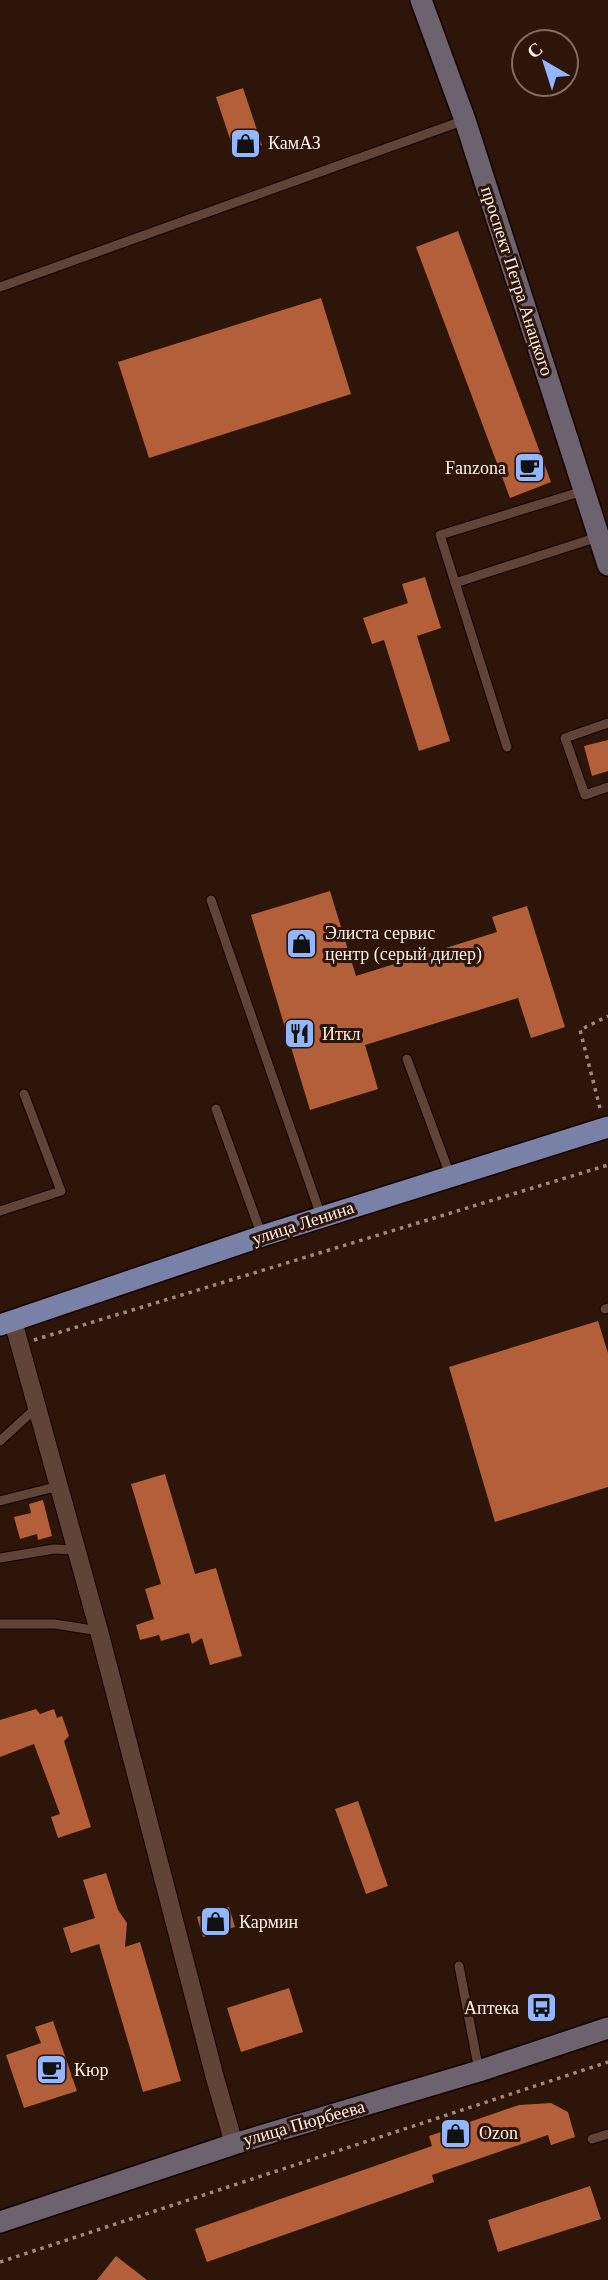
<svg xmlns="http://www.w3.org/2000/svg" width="608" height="2280" font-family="Georgia,serif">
<rect width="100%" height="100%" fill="#2d150a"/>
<!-- building -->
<g fill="#b35f3a">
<polygon points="243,88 262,145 235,154 216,97"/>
<polygon points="458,231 551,482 510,498 416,247"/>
<polygon points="321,298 351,394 149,458 118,362"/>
<polygon points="425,577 441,628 417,636 450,741 419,751 384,640 372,644 363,618 408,603 402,584"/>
<polygon points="608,740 608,771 592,776 584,746"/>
<polygon points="330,891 356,976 497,932 492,917 527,906 565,1027 531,1038 518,998 365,1045 378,1089 310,1110 251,915"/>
<polygon points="598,1321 608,1353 608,1487 495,1522 449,1367"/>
<polygon points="165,1474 195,1574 216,1568 242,1656 210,1665 202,1638 192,1644 189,1633 161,1641 159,1635 140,1640 136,1625 154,1619 145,1589 161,1584 131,1484"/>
<polygon points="43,1500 52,1536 38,1540 37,1534 20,1539 14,1517 31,1513 29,1504"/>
<polygon points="36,1709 40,1714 54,1709 57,1718 62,1716 69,1736 64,1741 91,1827 58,1838 51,1817 60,1814 34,1744 0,1757 0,1720"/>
<polygon points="358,1801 388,1886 366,1894 335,1809"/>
<polygon points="106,1873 118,1910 127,1923 125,1947 140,1942 181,2081 143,2092 99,1944 71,1953 63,1928 95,1918 83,1880"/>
<polygon points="229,1907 235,1927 203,1937 197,1917"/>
<polygon points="289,1988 303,2032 241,2052 227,2008"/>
<polygon points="53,2021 77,2091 24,2108 6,2055 41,2043 35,2027"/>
<polygon points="551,2103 568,2112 575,2137 551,2145 548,2135 432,2175 434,2182 207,2262 195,2229 432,2146 429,2136 519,2105"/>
<polygon points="590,2186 601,2219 498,2252 488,2220"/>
<polygon points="116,2256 147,2280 97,2280"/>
</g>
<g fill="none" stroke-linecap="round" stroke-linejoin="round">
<defs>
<g id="service">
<polyline points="0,287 465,120"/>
<polyline points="455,583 598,537"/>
<polyline points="608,723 565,738 585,795 608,787"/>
<polyline points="507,747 440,535 583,491"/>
<polyline points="211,900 321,1216"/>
<polyline points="407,1059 450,1175"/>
<polyline points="216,1109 262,1236"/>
<polyline points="0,1211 61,1191 24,1094"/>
<polyline points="605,1309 608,1308"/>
<polyline points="0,1441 37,1407"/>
<polyline points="0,1501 59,1486"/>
<polyline points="0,1558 54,1549 76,1550"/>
<polyline points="0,1624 55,1624 99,1631"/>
<polyline points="459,1966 479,2071"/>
<polyline points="592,2139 608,2134"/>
</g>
<polyline id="minor" points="13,1321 99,1631 215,2078 234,2144"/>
<g id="secondary">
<polyline points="421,0 465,120 608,565"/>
<polyline points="0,2222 234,2144 479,2071 608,2028"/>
</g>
<polyline id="primary" points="0,1325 262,1236 608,1127"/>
</defs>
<!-- service casing -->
<use href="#service" stroke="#140200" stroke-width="11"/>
<!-- minor casing -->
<use href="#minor" stroke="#140200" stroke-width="20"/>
<!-- secondary casing -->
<use href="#secondary" stroke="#140200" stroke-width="24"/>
<!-- primary casing -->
<use href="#primary" stroke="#140200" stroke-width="24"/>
<!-- path -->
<g stroke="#9c8981" stroke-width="3.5" stroke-dasharray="3.5 5" stroke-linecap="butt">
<polyline points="600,1108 580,1030 608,1016"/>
<polyline points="34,1340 608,1165"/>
<polyline points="0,2262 608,2062"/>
</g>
<!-- service -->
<use href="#service" stroke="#604438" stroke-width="9"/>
<!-- minor -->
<use href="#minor" stroke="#604438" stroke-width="18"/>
<!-- secondary -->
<use href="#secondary" stroke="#6d636f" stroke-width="21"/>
<!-- primary -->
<use href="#primary" stroke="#7982a6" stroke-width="21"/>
</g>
<!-- icons -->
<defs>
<symbol id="shop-square" viewBox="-11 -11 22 22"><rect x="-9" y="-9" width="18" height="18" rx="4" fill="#93b7fd" stroke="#2d150a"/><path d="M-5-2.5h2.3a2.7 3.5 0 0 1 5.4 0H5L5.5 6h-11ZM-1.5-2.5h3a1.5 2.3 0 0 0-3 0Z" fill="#111"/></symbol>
<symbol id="cafe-square" viewBox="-11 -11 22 22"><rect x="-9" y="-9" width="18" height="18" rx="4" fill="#93b7fd" stroke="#2d150a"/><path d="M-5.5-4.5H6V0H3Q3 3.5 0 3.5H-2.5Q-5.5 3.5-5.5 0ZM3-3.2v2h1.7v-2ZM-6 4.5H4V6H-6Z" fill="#111"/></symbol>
<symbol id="restaurant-square" viewBox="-11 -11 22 22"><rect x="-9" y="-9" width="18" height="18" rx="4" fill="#93b7fd" stroke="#2d150a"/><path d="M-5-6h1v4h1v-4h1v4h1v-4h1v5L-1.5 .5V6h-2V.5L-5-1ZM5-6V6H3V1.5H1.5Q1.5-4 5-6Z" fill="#111"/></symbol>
<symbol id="bus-square" viewBox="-11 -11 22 22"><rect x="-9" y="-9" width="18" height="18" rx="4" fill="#93b7fd" stroke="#2d150a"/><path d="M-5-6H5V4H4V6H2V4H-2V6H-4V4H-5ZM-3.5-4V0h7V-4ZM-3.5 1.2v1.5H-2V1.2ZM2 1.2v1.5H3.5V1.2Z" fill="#111"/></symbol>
</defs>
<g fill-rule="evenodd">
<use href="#shop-square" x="228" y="126" width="35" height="35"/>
<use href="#cafe-square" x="512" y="450" width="35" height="35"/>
<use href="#shop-square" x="284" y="926" width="35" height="35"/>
<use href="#restaurant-square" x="282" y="1016" width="35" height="35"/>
<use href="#shop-square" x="198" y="1904" width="35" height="35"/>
<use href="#bus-square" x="524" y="1990" width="35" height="35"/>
<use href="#cafe-square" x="34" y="2052" width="35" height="35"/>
<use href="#shop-square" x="438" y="2116" width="35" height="35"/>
</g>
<g text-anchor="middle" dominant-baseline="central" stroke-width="6" stroke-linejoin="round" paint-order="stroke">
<!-- poi labels -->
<g font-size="18" fill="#fef0ea" stroke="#2d150a" text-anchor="start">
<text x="268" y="143">КамАЗ</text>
<text x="506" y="468" text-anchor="end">Fanzona</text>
<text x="325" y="933">Элиста сервис<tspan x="325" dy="21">центр (серый дилер)</tspan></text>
<text x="322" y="1034">Иткл</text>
<text x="239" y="1922">Кармин</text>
<text x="519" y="2008" text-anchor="end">Аптека</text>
<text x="74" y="2070">Кюр</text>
<text x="479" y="2133">Ozon</text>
</g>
<!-- street labels -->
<g font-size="18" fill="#fef0ea" stroke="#2d150a">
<text transform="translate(517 281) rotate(72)">проспект Петра Анацкого</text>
<text transform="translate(303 1223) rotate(-18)">улица Ленина</text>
<text transform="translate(304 2123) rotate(-16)">улица Пюрбеева</text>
</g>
</g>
<!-- north arrow -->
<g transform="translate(545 63) rotate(321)"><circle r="33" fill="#2d150a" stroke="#816d64" stroke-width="2"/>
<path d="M0-5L12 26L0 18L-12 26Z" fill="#93b7fd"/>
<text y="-10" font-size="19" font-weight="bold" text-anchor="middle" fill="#fef0ea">С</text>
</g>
</svg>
